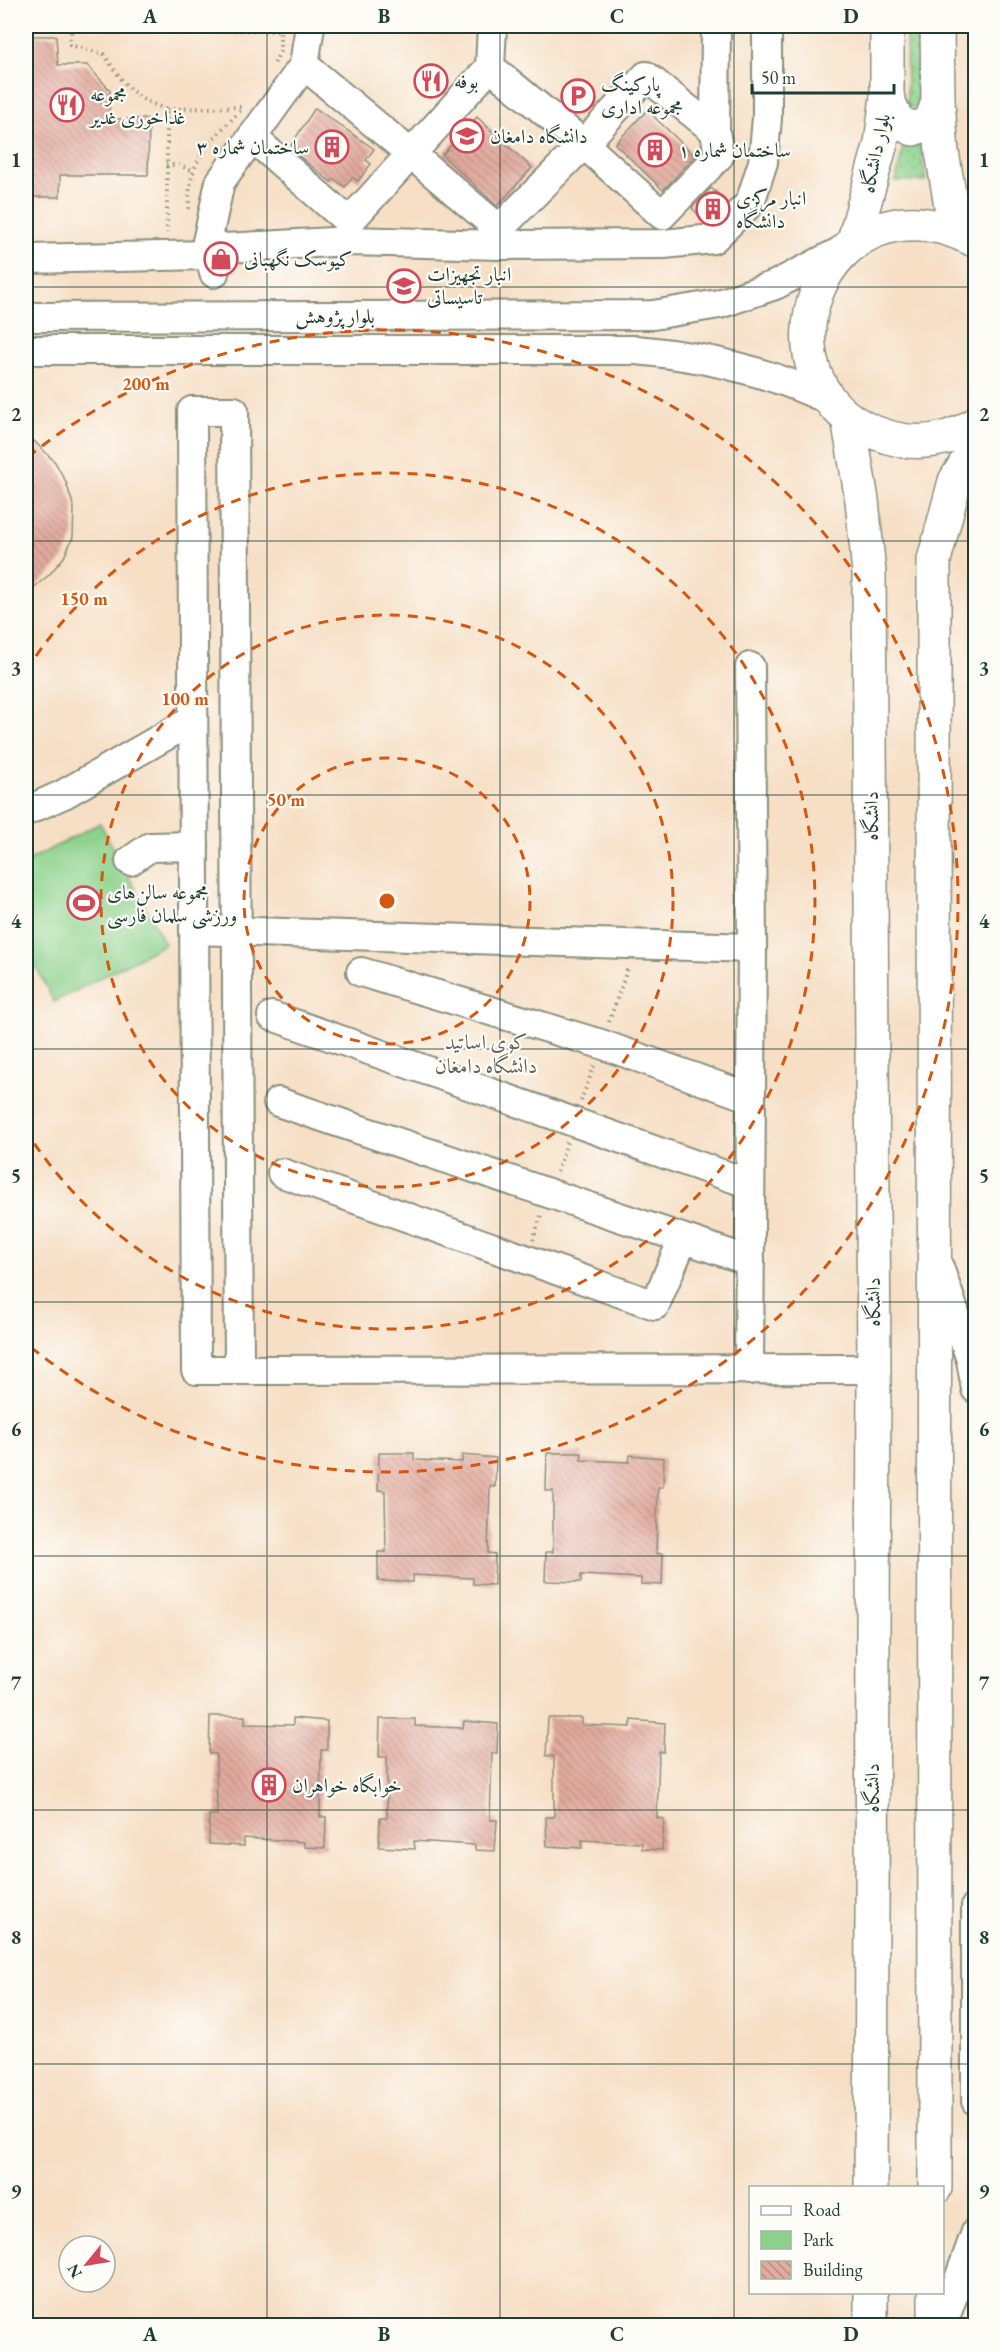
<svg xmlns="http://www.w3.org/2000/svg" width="1001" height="2351" font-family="'EB Garamond',Amiri,serif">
<defs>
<pattern id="grass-dots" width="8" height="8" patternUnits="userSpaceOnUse" patternTransform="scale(1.5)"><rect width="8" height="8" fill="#8dd28c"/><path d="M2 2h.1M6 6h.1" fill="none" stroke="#73ac73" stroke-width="1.8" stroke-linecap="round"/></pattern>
<pattern id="building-back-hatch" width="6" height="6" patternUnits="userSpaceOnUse" patternTransform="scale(1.5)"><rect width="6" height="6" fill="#e3aa9e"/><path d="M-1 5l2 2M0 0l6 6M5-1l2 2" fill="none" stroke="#b78c82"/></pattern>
</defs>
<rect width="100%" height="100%" fill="#fdfcf7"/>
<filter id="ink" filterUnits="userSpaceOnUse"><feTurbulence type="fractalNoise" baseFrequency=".0167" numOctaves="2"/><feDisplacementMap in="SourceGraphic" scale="12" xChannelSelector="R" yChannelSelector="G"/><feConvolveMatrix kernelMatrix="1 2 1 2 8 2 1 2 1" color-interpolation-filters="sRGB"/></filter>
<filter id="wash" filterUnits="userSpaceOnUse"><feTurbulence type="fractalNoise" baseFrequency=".008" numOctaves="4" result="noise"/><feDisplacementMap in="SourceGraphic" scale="24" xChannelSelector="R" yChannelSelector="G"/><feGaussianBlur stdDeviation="1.35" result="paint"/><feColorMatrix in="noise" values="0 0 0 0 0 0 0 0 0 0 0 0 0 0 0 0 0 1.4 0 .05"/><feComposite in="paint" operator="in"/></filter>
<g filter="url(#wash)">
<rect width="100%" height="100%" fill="#f6dfc5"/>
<!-- grass -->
<g fill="url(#grass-dots)" stroke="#568860" stroke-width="1.5">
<polygon points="906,26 918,26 918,107 907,107"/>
<polygon points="906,134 918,135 926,181 896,181"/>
</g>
<!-- green -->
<polygon fill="#8dd28c" stroke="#568860" stroke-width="1.5" points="100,823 165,944 54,1002 26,947 26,862"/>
<g id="blocks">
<!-- building -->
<g fill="url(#building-back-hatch)">
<polygon points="26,36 56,36 58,65 87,65 110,90 109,119 149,119 148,175 60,175 60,197 26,197"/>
<polygon points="315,108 374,149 366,160 371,164 358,181 352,177 345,187 334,179 331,182 299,156 301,153 291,145"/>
<polygon points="647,110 695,156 663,190 615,144"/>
<polygon points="477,117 532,168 497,206 442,155"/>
<polygon points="711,188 727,203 706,222 692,208"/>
<polygon points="26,433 55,462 66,482 74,508 73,537 64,557 49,575 26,594"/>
<polygon points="379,1453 414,1453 414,1460 462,1462 462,1455 496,1458 495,1487 490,1486 488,1553 495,1554 494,1585 473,1584 473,1578 413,1575 413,1582 378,1581 378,1552 386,1552 385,1491 378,1490"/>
<polygon points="547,1453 582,1453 581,1460 629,1462 630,1455 664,1458 663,1487 658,1487 656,1553 663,1554 662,1585 641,1584 641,1578 581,1575 581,1582 545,1581 546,1552 553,1552 553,1491 546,1491"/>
<polygon points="210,1716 245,1716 245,1724 293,1725 293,1718 327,1721 327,1750 321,1750 320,1817 326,1817 325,1848 304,1847 304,1842 244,1838 244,1846 209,1844 209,1815 217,1815 216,1754 209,1754"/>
<polygon points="548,1718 582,1718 582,1725 631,1727 631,1720 665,1723 664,1752 659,1752 657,1818 664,1819 662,1850 642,1849 642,1843 582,1840 582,1848 547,1846 546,1817 554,1817 554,1756 546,1756"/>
<polygon points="380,1719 415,1719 415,1726 463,1728 464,1721 498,1724 497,1753 492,1753 490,1820 497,1820 495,1851 475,1850 475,1845 414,1841 415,1849 379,1847 380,1818 387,1818 387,1757 379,1757"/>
</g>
</g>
</g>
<g filter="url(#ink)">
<use href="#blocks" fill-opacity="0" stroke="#8a8e7c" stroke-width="1.5"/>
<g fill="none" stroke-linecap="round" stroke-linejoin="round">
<defs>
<g id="minor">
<polyline points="492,26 490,67 584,144 646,76 715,131"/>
<polyline points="304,65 411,154 490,67"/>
<polyline points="252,137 349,222 411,154 499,229 584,144 662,215 719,156 715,131 716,28"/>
<polyline points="207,242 225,248 350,241 499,245 664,244 713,239 750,203 763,162 767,118 767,26"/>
<polyline points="26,259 208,255"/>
<polyline points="214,273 207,242 220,182 304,65 310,26"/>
<polyline points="26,317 653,315 719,304 775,285 847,248"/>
<path d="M26,350h609c70,6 135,21 198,52"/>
<polyline points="26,811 64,794 193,720"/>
<polyline points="130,861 150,847 194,846"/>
<polyline points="194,930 752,948"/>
<polyline points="361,972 601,1044 751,1098"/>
<polyline points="272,1016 750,1184"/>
<polyline points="278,1102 750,1261"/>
<polyline points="282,1173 655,1305 683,1239"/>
<polyline points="939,1267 971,1360 976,1389"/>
<polyline points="239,1370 234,411 192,411 196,1370 239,1370 874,1369"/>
<polyline points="749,1370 752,948 750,667"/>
<polyline points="976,1906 976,2101"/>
<polyline points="942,2326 976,2232"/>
</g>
<g id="major">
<polyline points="937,26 938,102 942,152 955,230"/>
<polyline points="887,97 897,121 913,129 930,123 938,102"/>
<polyline points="853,244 881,143 887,97 887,26"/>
</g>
<g id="highway">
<path d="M976,241c-157,-82 -238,154 -88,196 30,9 61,4 88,-13"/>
<polyline points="848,418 862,500 869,573 874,1369 871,2188"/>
<polyline points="935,2188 934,560 955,481 976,447"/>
<polyline points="871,2326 871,2292"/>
<polyline points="935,2326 935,2292"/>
</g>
</defs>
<!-- minor casing -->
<use href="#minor" stroke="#8a8e7c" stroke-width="32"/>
<!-- major casing -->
<use href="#major" stroke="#8a8e7c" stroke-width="36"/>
<!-- highway casing -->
<use href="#highway" stroke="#8a8e7c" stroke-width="36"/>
<!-- path -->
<g stroke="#8a8e7c" stroke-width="4" stroke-dasharray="1.5 4.5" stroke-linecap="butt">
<path d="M72,26l-2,19 34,9c18,28 30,46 63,55v124"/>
<polyline points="72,27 280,31 280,52 274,64"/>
<polyline points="167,109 243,107"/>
<polyline points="166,165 179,165 193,171"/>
<path d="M189,209c-2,-50 20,-66 53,-100"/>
<polyline points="609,1022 628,967"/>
<polyline points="581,1101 594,1066"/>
<polyline points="557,1172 567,1142"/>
<polyline points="533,1240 542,1213"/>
</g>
<!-- minor -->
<use href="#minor" stroke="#fff" stroke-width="28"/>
<!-- major -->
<use href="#major" stroke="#fff" stroke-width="33"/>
<!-- highway -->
<use href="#highway" stroke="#fff" stroke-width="33"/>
</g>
</g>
<!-- grid -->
<path fill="none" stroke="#1f3d34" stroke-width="1.5" stroke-opacity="0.55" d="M267,26v2300M500,26v2300M734,26v2300M26,287h950M26,541h950M26,795h950M26,1049h950M26,1302h950M26,1556h950M26,1810h950M26,2064h950"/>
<!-- distance rings -->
<g fill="none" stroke="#d45610" stroke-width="3" stroke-dasharray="10 8">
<circle cx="387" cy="901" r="143"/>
<circle cx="387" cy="901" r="286"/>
<path d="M26 671A428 428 0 1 1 26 1131"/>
<path d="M28 457A571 571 0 1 1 28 1345"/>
</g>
<!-- icons -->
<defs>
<symbol id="restaurant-ring" viewBox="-11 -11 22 22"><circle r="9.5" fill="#fdfcf7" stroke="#d1495b" stroke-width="1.5"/><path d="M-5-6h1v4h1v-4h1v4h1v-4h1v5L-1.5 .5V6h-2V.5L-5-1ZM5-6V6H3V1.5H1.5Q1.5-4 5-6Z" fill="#d1495b"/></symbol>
<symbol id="parking-ring" viewBox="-11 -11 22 22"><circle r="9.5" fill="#fdfcf7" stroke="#d1495b" stroke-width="1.5"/><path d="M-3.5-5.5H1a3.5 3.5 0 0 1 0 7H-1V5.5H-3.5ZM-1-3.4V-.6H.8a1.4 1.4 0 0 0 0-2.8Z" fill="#d1495b"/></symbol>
<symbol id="university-ring" viewBox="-11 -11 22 22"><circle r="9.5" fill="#fdfcf7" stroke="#d1495b" stroke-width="1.5"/><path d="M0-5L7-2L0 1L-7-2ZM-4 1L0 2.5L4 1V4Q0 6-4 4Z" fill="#d1495b"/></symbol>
<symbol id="building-ring" viewBox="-11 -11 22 22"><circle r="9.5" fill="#fdfcf7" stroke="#d1495b" stroke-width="1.5"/><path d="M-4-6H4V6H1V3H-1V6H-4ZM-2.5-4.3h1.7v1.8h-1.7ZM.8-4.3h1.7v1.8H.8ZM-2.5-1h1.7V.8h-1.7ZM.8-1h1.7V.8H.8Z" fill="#d1495b"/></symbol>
<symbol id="shop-ring" viewBox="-11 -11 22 22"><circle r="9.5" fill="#fdfcf7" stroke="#d1495b" stroke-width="1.5"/><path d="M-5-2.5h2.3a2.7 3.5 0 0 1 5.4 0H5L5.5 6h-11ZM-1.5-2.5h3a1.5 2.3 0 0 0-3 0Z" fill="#d1495b"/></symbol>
<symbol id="school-ring" viewBox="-11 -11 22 22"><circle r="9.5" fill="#fdfcf7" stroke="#d1495b" stroke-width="1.5"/><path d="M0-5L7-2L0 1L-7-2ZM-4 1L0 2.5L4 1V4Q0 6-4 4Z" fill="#d1495b"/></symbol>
<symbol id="stadium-ring" viewBox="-11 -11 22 22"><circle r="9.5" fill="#fdfcf7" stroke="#d1495b" stroke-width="1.5"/><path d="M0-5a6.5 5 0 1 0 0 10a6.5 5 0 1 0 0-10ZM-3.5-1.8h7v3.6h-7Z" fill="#d1495b"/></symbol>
</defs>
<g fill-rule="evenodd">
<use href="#restaurant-ring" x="412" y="62" width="38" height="38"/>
<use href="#parking-ring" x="559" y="77" width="38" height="38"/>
<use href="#restaurant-ring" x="48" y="86" width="38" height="38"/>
<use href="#university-ring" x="448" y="117" width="38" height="38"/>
<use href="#building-ring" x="313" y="128" width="38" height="38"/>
<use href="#building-ring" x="636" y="131" width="38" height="38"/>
<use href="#building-ring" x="694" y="190" width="38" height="38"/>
<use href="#shop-ring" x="202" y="240" width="38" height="38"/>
<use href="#school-ring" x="385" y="267" width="38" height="38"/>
<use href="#stadium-ring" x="65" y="884" width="38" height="38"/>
<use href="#building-ring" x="250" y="1766" width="38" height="38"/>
</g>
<g text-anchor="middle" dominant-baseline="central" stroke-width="4.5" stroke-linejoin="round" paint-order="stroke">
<!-- poi labels -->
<g font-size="20" fill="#1f3d34" stroke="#fdfcf7" text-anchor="start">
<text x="454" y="81">بوفه</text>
<text x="601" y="84">پارکینگ<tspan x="601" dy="23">مجموعه اداری</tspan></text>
<text x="90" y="94">مجموعه<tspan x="90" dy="23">غذاخوری غدیر</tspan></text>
<text x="490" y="136">دانشگاه دامغان</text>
<text x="309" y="147" text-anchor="end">ساختمان شماره ۳</text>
<text x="678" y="150">ساختمان شماره ۱</text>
<text x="736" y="198">انبار مرکزی<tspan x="736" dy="23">دانشگاه</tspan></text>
<text x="244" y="259">کیوسک نگهبانی</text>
<text x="427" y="274">انبار تجهیزات<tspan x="427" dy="23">تاسیساتی</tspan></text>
<text x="107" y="892">مجموعه سالن‌های<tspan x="107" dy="23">ورزشی سلمان فارسی</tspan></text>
<text x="292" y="1785">خوابگاه خواهران</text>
</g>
<!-- street labels -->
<g font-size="20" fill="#1f3d34" stroke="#fdfcf7">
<text transform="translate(875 153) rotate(-78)">بلوار دانشگاه</text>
<text x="335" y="316">بلوار پژوهش</text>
<text transform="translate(871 816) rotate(-90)">دانشگاه</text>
<text transform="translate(873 1302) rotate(-90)">دانشگاه</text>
<text transform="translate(872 1788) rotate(-90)">دانشگاه</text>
</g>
<!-- neighbourhood labels -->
<g font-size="21" fill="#646359" stroke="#fdfcf7">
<text x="486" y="1041">کوی اساتید<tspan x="486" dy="24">دانشگاه دامغان</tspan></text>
</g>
</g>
<circle cx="387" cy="901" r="9" fill="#d45610" stroke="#fdfcf7" stroke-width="3"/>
<g font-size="18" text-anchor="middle" font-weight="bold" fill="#d45610" stroke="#fdfcf7" stroke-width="4.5" stroke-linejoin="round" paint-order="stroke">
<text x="146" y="390">200 m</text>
<text x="84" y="605">150 m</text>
<text x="185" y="705">100 m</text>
<text x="286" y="806">50 m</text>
</g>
<!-- margin -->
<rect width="1001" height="2351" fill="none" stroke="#fdfcf7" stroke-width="66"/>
<!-- legend -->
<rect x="749" y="2186" width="195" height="108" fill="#fdfcf7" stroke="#a4b0a9" stroke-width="1.5"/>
<rect x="761" y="2206" width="30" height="9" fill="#ffffff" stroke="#a4b0a9" stroke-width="1.5"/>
<text x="803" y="2216" font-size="18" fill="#1f3d34">Road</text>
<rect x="761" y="2231" width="30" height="18" fill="#8dd28c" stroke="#a4b0a9" stroke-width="1.5"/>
<text x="803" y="2246" font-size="18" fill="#1f3d34">Park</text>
<rect x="761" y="2261" width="30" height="18" fill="url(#building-back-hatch)" stroke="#a4b0a9" stroke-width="1.5"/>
<text x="803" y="2276" font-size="18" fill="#1f3d34">Building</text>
<!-- north arrow -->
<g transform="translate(87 2264) rotate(240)"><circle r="28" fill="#fdfcf7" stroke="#a4b0a9" stroke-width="1.5"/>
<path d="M0-4.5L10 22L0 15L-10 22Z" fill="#d1495b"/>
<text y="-9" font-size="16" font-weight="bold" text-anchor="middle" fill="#1f3d34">N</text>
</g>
<!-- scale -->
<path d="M752 84v9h142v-9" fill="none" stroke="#1f3d34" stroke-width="3"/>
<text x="761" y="84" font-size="18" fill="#1f3d34" stroke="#fdfcf7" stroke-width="4.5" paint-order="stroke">50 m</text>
<rect x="33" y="33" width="935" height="2285" fill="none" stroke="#1f3d34" stroke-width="2"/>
<g font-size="20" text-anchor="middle" font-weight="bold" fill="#1f3d34">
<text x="150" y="23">A</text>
<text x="384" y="23">B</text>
<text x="617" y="23">C</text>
<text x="851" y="23">D</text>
<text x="16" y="167">1</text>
<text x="984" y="167">1</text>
<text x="16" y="421">2</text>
<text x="984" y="421">2</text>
<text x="16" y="675">3</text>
<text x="984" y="675">3</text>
<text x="16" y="928">4</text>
<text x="984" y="928">4</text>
<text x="16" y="1182">5</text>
<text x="984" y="1182">5</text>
<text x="16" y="1436">6</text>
<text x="984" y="1436">6</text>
<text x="16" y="1690">7</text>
<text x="984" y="1690">7</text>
<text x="16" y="1944">8</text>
<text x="984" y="1944">8</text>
<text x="16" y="2198">9</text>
<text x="984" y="2198">9</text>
<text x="150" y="2341">A</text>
<text x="384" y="2341">B</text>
<text x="617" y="2341">C</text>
<text x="851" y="2341">D</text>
</g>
</svg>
